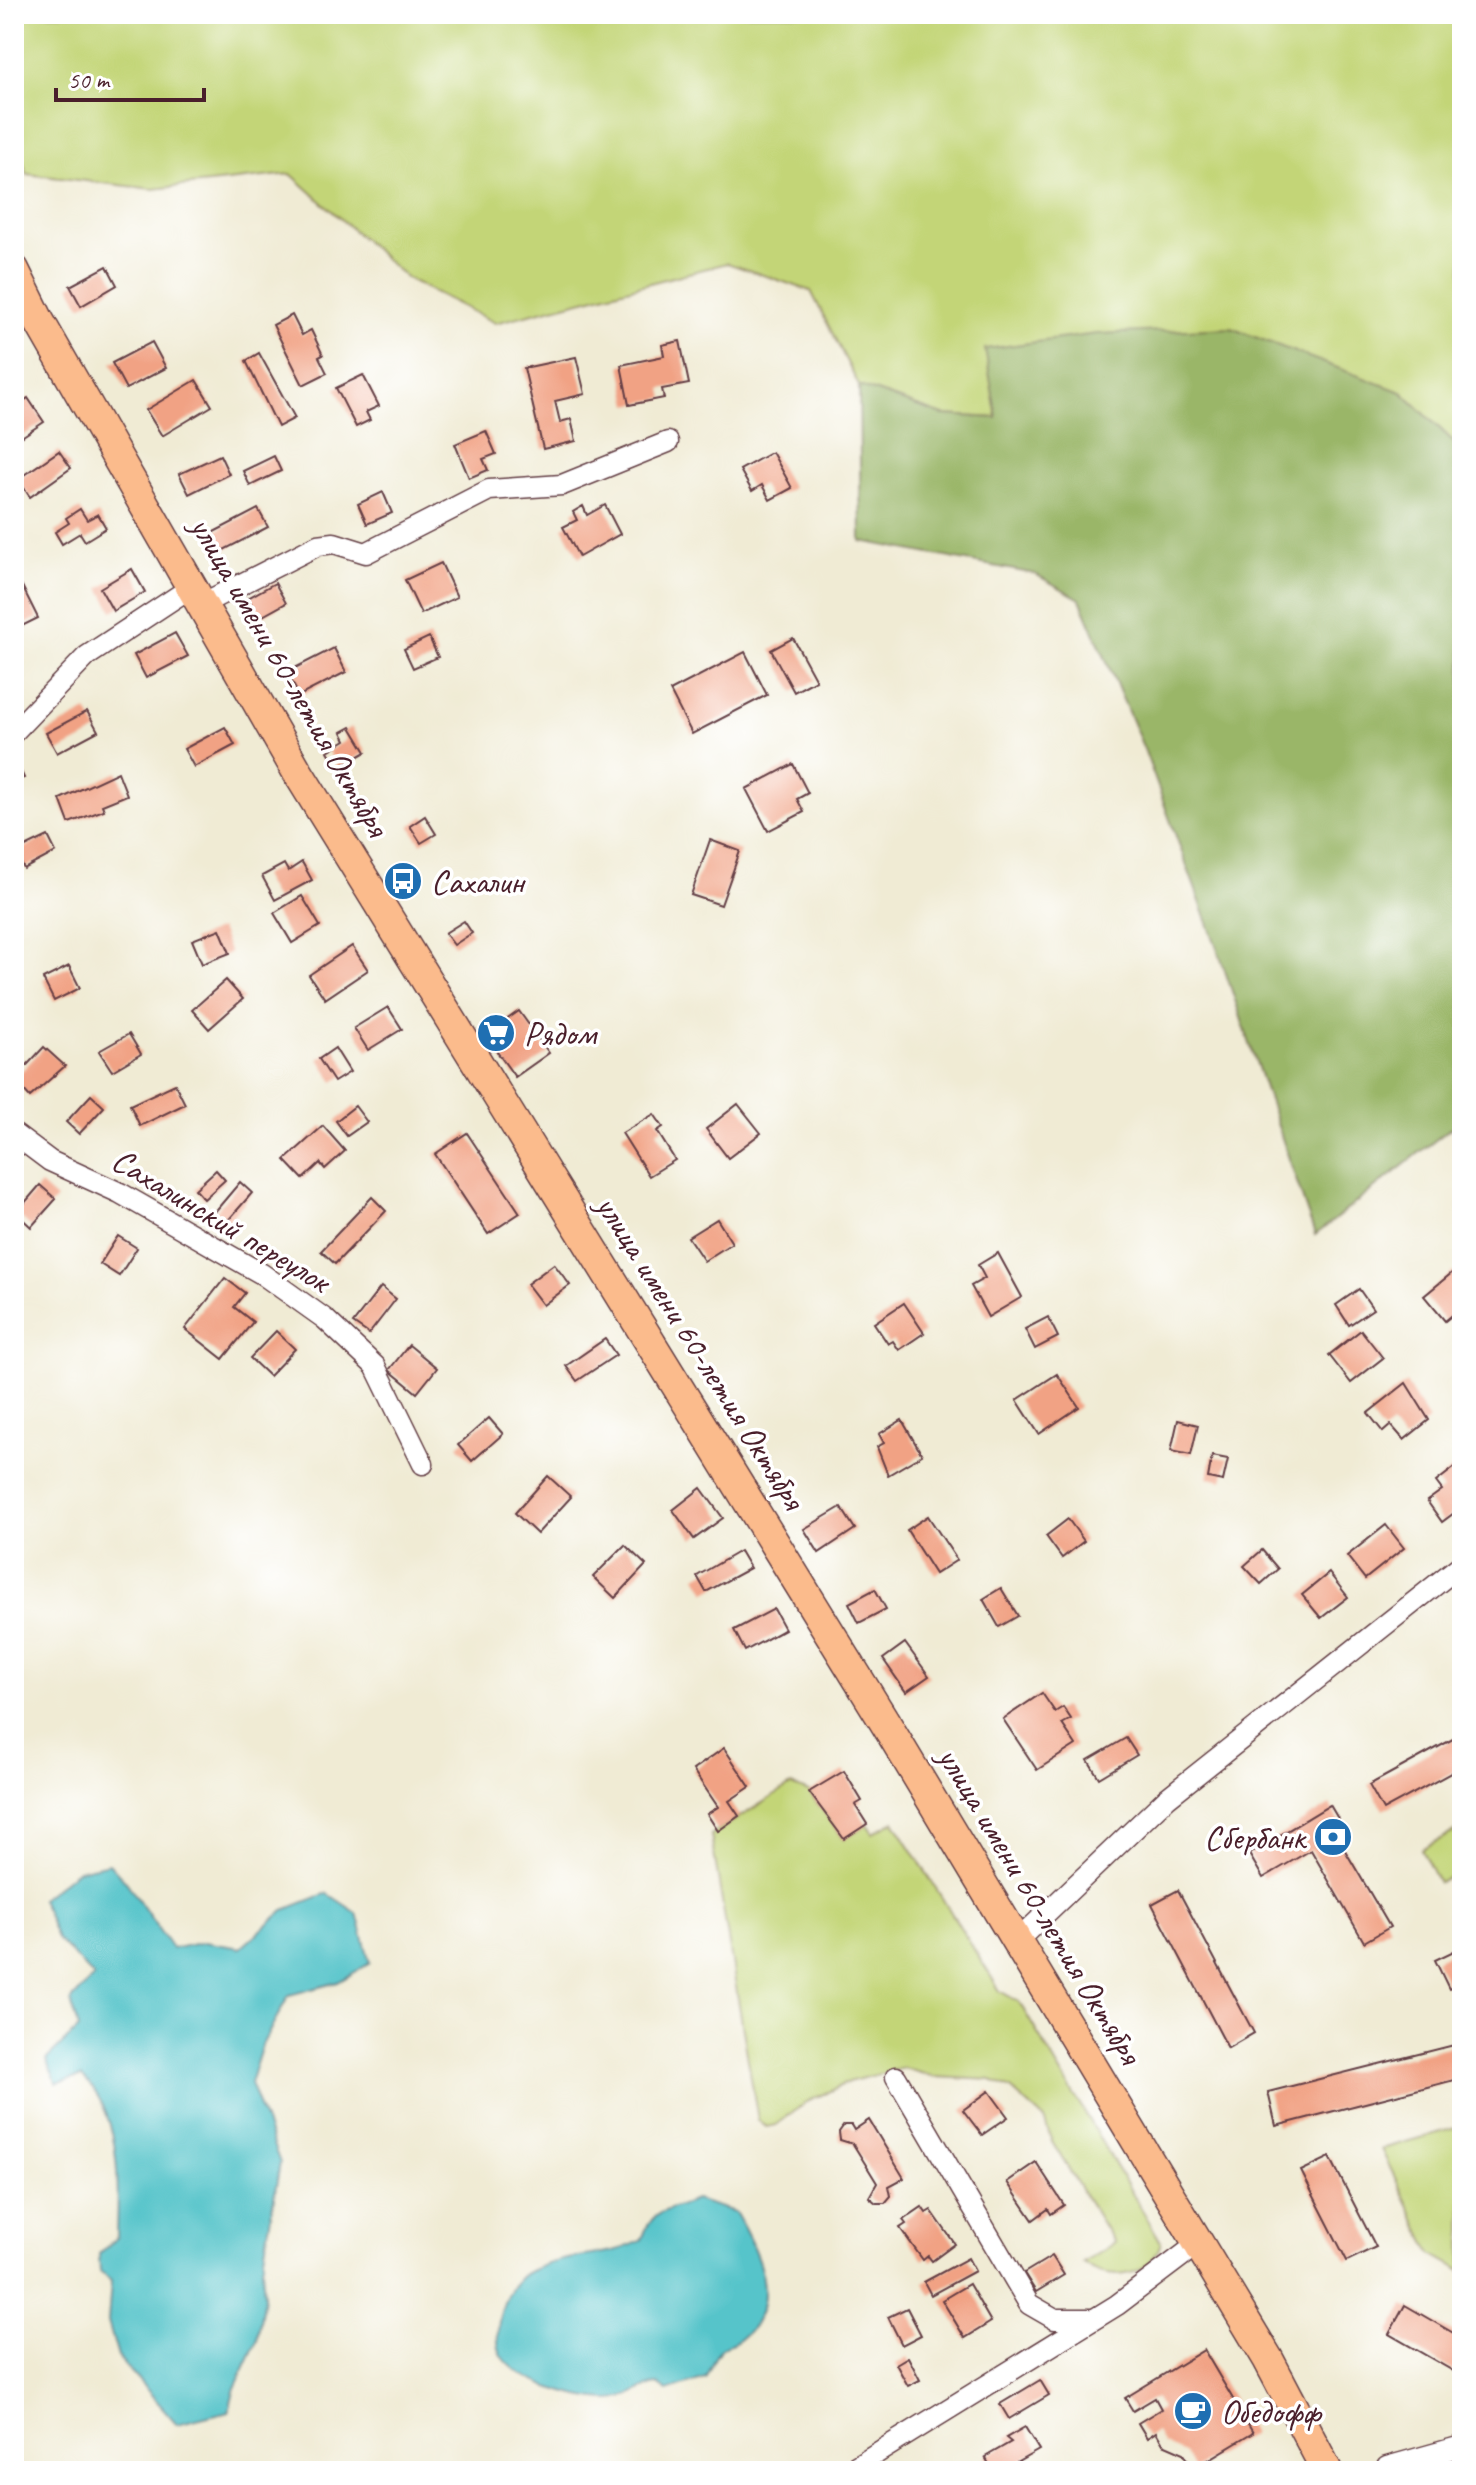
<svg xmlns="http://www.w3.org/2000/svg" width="1476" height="2485" font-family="Caveat,sans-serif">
<rect width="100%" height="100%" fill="#fff"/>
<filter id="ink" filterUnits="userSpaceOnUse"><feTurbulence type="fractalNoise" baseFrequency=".0125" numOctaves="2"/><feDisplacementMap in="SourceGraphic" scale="16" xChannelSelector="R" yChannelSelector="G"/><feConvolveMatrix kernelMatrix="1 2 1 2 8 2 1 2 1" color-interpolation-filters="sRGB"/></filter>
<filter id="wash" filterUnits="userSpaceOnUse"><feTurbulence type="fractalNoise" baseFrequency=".006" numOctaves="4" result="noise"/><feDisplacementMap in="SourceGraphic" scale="32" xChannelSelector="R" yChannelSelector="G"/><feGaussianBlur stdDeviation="1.8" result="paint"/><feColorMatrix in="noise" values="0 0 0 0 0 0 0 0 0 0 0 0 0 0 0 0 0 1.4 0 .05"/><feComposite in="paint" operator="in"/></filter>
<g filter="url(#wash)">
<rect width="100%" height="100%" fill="#f0ebd4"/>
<!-- green -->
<g fill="#c3d577" stroke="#867a51" stroke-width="2">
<polygon points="14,14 1462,14 1462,450 1402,392 986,349 998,418 943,415 859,386 811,291 727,263 495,323 406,278 291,174 153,189 27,174 14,135"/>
<path d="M791,1785l18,7 35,47 23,-15 6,9 21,-12 106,170 19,11 142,240c-9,35 -52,42 -78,21l31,-20 -62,-101 -8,-23 -33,-30 -19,-9 -58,-3 -30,-9 -56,14 -41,20 -31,23 -10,2 -8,-7 -47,-285z"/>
<polygon points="1462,1828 1462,1871 1438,1883 1421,1849"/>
<polygon points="1462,2126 1462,2271 1432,2254 1381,2149"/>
</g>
<!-- forest -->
<polygon fill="#9ab668" stroke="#726a4a" stroke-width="2" points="1231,328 1402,392 1462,450 1462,1119 1315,1235 1220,956 1144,749 1080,599 1035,574 861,541 859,386 943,415 997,418 985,349 1096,334"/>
<!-- water -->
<g fill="#56c4ca" stroke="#50727a" stroke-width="2">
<path d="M109,1863l18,20 45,66 32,-7 37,6 43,-38 43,-17 30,20 13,50 -32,19 -49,13 -27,50 -12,38 30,80 -18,105 2,28 -7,45 -23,49 -5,21 -52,13 -59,-67 -10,-35 3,-41 -11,-9 -1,-18 18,-17c1,-50 6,-124 -35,-160l-25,6 -11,-23 32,-31 -7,-28 23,-24 -37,-38 -16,-40 37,-29z"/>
<path d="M695,2200l40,12c22,38 49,91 7,125 -6,6 -16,7 -22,13 -6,6 -10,19 -15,28l-37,13 -10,-7c-19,2 -30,17 -51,16 -29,-1 -96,-20 -107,-49 -4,-9 -2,-21 -1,-30 4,-20 12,-41 31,-50 35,-18 78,-12 112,-31 11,-34 24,-27 53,-40z"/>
</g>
<g id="blocks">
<!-- building -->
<g fill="#f1a284">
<polygon points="107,266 117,285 81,306 70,286"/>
<polygon points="292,315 302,335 311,330 323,355 319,357 327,373 303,385 273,325"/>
<polygon points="680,341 689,384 662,389 664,398 629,405 621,365 664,356 662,345"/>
<polygon points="152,342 166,368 126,389 112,363"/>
<polygon points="259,353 295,418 278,427 246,361"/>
<polygon points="576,357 585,394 555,401 560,422 571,419 576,441 543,449 524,368"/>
<polygon points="363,375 379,406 366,412 370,420 356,427 336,388"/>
<polygon points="196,380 212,406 162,436 146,410"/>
<polygon points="28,398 44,422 14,442 14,408"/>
<polygon points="486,431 496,454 483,459 488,470 469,478 455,444"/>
<polygon points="59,451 71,468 30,497 18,479"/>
<polygon points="772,452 792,488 770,500 762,485 752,491 740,470"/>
<polygon points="220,455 229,474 189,494 179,474"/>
<polygon points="274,456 281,471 250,486 243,471"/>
<polygon points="383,492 392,513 367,524 358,504"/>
<polygon points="605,505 620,534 579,557 563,527 577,520 573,512 583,506 587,515"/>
<polygon points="80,509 87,520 98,514 106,528 85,541 80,533 62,544 55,532 69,523 66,518"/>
<polygon points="258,509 268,527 222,551 212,533"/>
<polygon points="441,563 457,597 421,614 405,580"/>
<polygon points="132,569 145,592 113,611 100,588"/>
<polygon points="20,582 38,618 14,630 14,586"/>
<polygon points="275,583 286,603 259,618 248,598"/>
<polygon points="175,633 188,656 146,678 134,655"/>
<polygon points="429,637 438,657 413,668 404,649"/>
<polygon points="793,638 816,680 794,692 771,650"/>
<polygon points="334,648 346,672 299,696 287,672"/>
<polygon points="745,652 767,695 692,734 670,691"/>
<polygon points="87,711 98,731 57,753 46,733"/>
<polygon points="225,727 235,745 194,767 184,749"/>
<polygon points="351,727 366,752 338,768 328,751 346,740 342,732"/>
<polygon points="14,756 24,778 14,782"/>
<polygon points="793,764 808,793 797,799 804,812 768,831 746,789"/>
<polygon points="118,772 127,795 102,805 104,810 69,823 60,799"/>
<polygon points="425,816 436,834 421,843 410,826"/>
<polygon points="48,836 56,852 24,869 15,852"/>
<polygon points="710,840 740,851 721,905 691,895"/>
<polygon points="302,862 312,880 275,900 262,876 284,864 288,871"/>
<polygon points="302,896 320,926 292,943 274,913"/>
<polygon points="464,921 472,933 454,945 445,933"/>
<polygon points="220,929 230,953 202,964 192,940"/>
<polygon points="352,946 368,970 325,999 309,975"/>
<polygon points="69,966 80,988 54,1001 43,979"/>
<polygon points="226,980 243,999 209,1029 192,1010"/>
<polygon points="388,1007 402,1029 368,1050 354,1028"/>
<polygon points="519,1011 549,1053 515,1077 485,1035"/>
<polygon points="129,1034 141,1054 112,1071 99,1051"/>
<polygon points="44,1047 65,1066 30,1097 14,1079"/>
<polygon points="335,1048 350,1072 334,1082 319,1059"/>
<polygon points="175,1084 185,1104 140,1126 130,1105"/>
<polygon points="91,1095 104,1107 79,1134 66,1122"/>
<polygon points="738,1104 761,1133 728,1158 706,1129"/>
<polygon points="355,1106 367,1122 347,1136 336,1121"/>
<polygon points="654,1114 663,1127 657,1131 675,1160 649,1176 622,1133"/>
<polygon points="323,1126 345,1151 325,1169 320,1163 303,1179 285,1160"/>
<polygon points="467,1133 520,1213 488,1234 435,1154"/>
<polygon points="216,1170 225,1180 204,1199 195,1189"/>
<polygon points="240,1182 252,1193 225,1224 213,1214"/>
<polygon points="40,1185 56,1199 31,1227 16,1213"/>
<polygon points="372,1197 386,1211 335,1264 321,1251"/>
<polygon points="717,1219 732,1243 704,1261 688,1237"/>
<polygon points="118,1236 137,1248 119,1276 100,1264"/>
<polygon points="998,1253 1022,1297 988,1317 971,1286 985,1278 978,1265"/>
<polygon points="554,1264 570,1285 543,1305 527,1284"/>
<polygon points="1453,1272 1462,1284 1462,1307 1445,1321 1424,1296"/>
<polygon points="225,1278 245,1293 234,1307 253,1322 223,1359 185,1329"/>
<polygon points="381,1287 396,1299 369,1334 353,1323"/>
<polygon points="1359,1289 1373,1309 1349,1325 1336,1305"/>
<polygon points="904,1303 924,1333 899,1350 893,1341 888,1344 874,1323"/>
<polygon points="1048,1317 1058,1337 1035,1349 1025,1329"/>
<polygon points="1361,1330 1383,1358 1351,1383 1329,1355"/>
<polygon points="276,1331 295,1349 269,1376 250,1358"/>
<polygon points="605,1339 616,1355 577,1381 566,1366"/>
<polygon points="409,1345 437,1368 417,1393 389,1370"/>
<polygon points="1057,1374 1079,1407 1039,1434 1017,1400"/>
<polygon points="1406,1383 1429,1420 1404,1440 1391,1425 1383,1432 1368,1413"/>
<polygon points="489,1418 503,1434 472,1461 458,1445"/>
<polygon points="902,1420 922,1455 888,1475 877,1447 884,1443 879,1434"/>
<polygon points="1178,1420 1198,1425 1191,1455 1171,1451"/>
<polygon points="1212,1456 1228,1459 1223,1481 1208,1478"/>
<polygon points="1459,1464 1462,1507 1442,1522 1427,1501 1442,1490 1436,1482"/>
<polygon points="548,1476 571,1497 537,1534 515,1513"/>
<polygon points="701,1488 723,1518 694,1539 673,1510"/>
<polygon points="841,1507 855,1529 819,1553 804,1529"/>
<polygon points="928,1516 957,1560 935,1574 907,1530"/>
<polygon points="1068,1519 1084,1541 1062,1558 1046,1536"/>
<polygon points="1386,1525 1404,1548 1365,1579 1347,1556"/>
<polygon points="625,1545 646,1565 615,1598 593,1577"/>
<polygon points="1262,1550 1278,1569 1261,1584 1244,1566"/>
<polygon points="740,1551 750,1568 706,1592 697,1576"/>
<polygon points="1329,1573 1348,1597 1321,1618 1302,1595"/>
<polygon points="1001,1588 1018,1616 999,1627 983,1599"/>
<polygon points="875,1589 886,1609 859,1623 849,1603"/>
<polygon points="774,1609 785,1629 745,1651 734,1630"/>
<polygon points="905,1643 929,1676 906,1692 883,1659"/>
<polygon points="1042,1693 1055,1712 1063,1707 1071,1719 1062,1724 1076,1745 1037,1770 1003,1719"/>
<polygon points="1462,1734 1462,1767 1383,1810 1369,1785"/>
<polygon points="1126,1738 1137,1755 1099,1778 1088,1760"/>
<polygon points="724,1748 750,1787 729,1801 739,1816 718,1831 707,1814 718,1807 693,1770"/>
<polygon points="844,1771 862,1801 855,1805 867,1824 844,1839 809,1792"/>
<polygon points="1330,1805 1344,1829 1336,1835 1390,1927 1364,1942 1311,1850 1263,1878 1249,1854"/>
<polygon points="1178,1890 1254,2033 1228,2048 1152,1904"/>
<polygon points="1462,1947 1462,1983 1449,1989 1435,1960"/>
<polygon points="1462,2043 1462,2078 1276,2126 1268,2092"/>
<polygon points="989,2091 1008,2117 982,2135 963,2110"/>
<polygon points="869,2120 904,2178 889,2186 891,2196 885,2203 876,2203 869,2197 877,2183 853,2144 840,2140 839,2132 844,2125 851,2125 854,2130"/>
<polygon points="1330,2157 1376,2247 1347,2261 1301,2171"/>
<polygon points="1036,2162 1064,2205 1051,2214 1048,2209 1033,2220 1007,2182"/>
<polygon points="922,2207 926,2213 931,2210 955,2244 932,2261 928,2256 923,2260 900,2228 906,2224 903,2220"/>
<polygon points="1052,2256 1064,2275 1036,2292 1024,2273"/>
<polygon points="968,2258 975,2271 931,2295 924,2282"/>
<polygon points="969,2284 991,2322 965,2338 942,2300"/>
<polygon points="1405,2305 1462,2338 1462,2376 1389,2334"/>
<polygon points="907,2308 921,2335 902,2345 888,2317"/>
<polygon points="1204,2350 1253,2433 1193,2469 1184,2453 1163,2444 1156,2432 1147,2438 1138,2423 1161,2409 1155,2398 1133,2411 1125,2398"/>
<polygon points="908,2357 920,2380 908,2386 896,2364"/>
<polygon points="1040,2380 1049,2395 1009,2419 1000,2404"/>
<polygon points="1025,2427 1039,2450 1002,2471 993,2471 985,2457 1011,2442 1006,2438"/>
<polygon points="1462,2455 1462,2471 1429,2471"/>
</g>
</g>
</g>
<g filter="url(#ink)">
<use href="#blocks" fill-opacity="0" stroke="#633e44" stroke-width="2"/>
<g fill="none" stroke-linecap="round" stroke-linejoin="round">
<defs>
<g id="minor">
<polyline points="202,604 318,545 334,543 366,553 489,490 562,485 668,442"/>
<polyline points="14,732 87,656 193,586"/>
<polyline points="14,1134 50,1161 120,1193 262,1274 325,1319 375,1366 423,1464"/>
<polyline points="1017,1941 1167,1798 1462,1564"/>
<polyline points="896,2077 1029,2304 1055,2319 1089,2319"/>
<polyline points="1387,2467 1462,2446"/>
<polyline points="848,2471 1117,2305 1199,2243"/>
</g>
<polyline id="primary" points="14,270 39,321 297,771 886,1724 1268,2359 1327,2471"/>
</defs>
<!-- minor casing -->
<use href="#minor" stroke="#633e44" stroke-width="23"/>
<!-- primary casing -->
<use href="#primary" stroke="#633e44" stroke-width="33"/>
<!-- minor -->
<use href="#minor" stroke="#fff" stroke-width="20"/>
<!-- primary -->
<use href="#primary" stroke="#fbbb8c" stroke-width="30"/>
</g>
</g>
<!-- icons -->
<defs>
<symbol id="bus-disc" viewBox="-11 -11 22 22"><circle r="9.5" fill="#1f6fb2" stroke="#fff"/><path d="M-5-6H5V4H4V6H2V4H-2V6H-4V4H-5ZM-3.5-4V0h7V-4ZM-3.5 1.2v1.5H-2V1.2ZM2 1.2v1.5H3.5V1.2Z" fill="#fff"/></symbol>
<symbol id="supermarket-disc" viewBox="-11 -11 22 22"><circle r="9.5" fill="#1f6fb2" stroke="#fff"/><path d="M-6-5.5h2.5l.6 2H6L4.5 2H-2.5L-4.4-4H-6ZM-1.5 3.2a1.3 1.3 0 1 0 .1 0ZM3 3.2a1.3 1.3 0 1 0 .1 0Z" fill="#fff"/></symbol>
<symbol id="bank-disc" viewBox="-11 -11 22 22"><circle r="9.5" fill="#1f6fb2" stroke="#fff"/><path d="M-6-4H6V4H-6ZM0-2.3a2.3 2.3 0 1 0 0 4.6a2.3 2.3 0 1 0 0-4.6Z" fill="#fff"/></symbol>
<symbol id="cafe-disc" viewBox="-11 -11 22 22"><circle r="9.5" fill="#1f6fb2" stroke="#fff"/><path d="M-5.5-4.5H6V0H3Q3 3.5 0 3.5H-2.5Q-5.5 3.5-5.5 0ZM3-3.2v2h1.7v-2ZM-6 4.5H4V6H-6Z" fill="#fff"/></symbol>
</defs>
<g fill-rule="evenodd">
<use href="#bus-disc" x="381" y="859" width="44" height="44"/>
<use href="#supermarket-disc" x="474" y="1011" width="44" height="44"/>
<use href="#bank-disc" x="1311" y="1815" width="44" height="44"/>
<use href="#cafe-disc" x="1171" y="2389" width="44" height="44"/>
</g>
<g text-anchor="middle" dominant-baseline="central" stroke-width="7" stroke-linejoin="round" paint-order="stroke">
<!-- street labels -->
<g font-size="34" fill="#4a1f2b" stroke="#fff">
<text transform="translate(290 676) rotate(60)">улица имени 60-летия Октября</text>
<text transform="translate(221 1220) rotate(31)">Сахалинский переулок</text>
<text transform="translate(701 1352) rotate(58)">улица имени 60-летия Октября</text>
<text transform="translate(1040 1905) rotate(59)">улица имени 60-летия Октября</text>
</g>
<!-- poi labels -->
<g font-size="34" fill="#4a1f2b" stroke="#fff" text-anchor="start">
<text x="431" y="881">Сахалин</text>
<text x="524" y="1033">Рядом</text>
<text x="1305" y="1837" text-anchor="end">Сбербанк</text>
<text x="1221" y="2411">Обедофф</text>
</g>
</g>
<!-- margin -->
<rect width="1476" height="2485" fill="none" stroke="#fff" stroke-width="48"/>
<!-- scale -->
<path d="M56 88v12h148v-12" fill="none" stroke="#4a1f2b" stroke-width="4"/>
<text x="68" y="88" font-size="24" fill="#4a1f2b" stroke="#ffffff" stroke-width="6" paint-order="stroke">50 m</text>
</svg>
